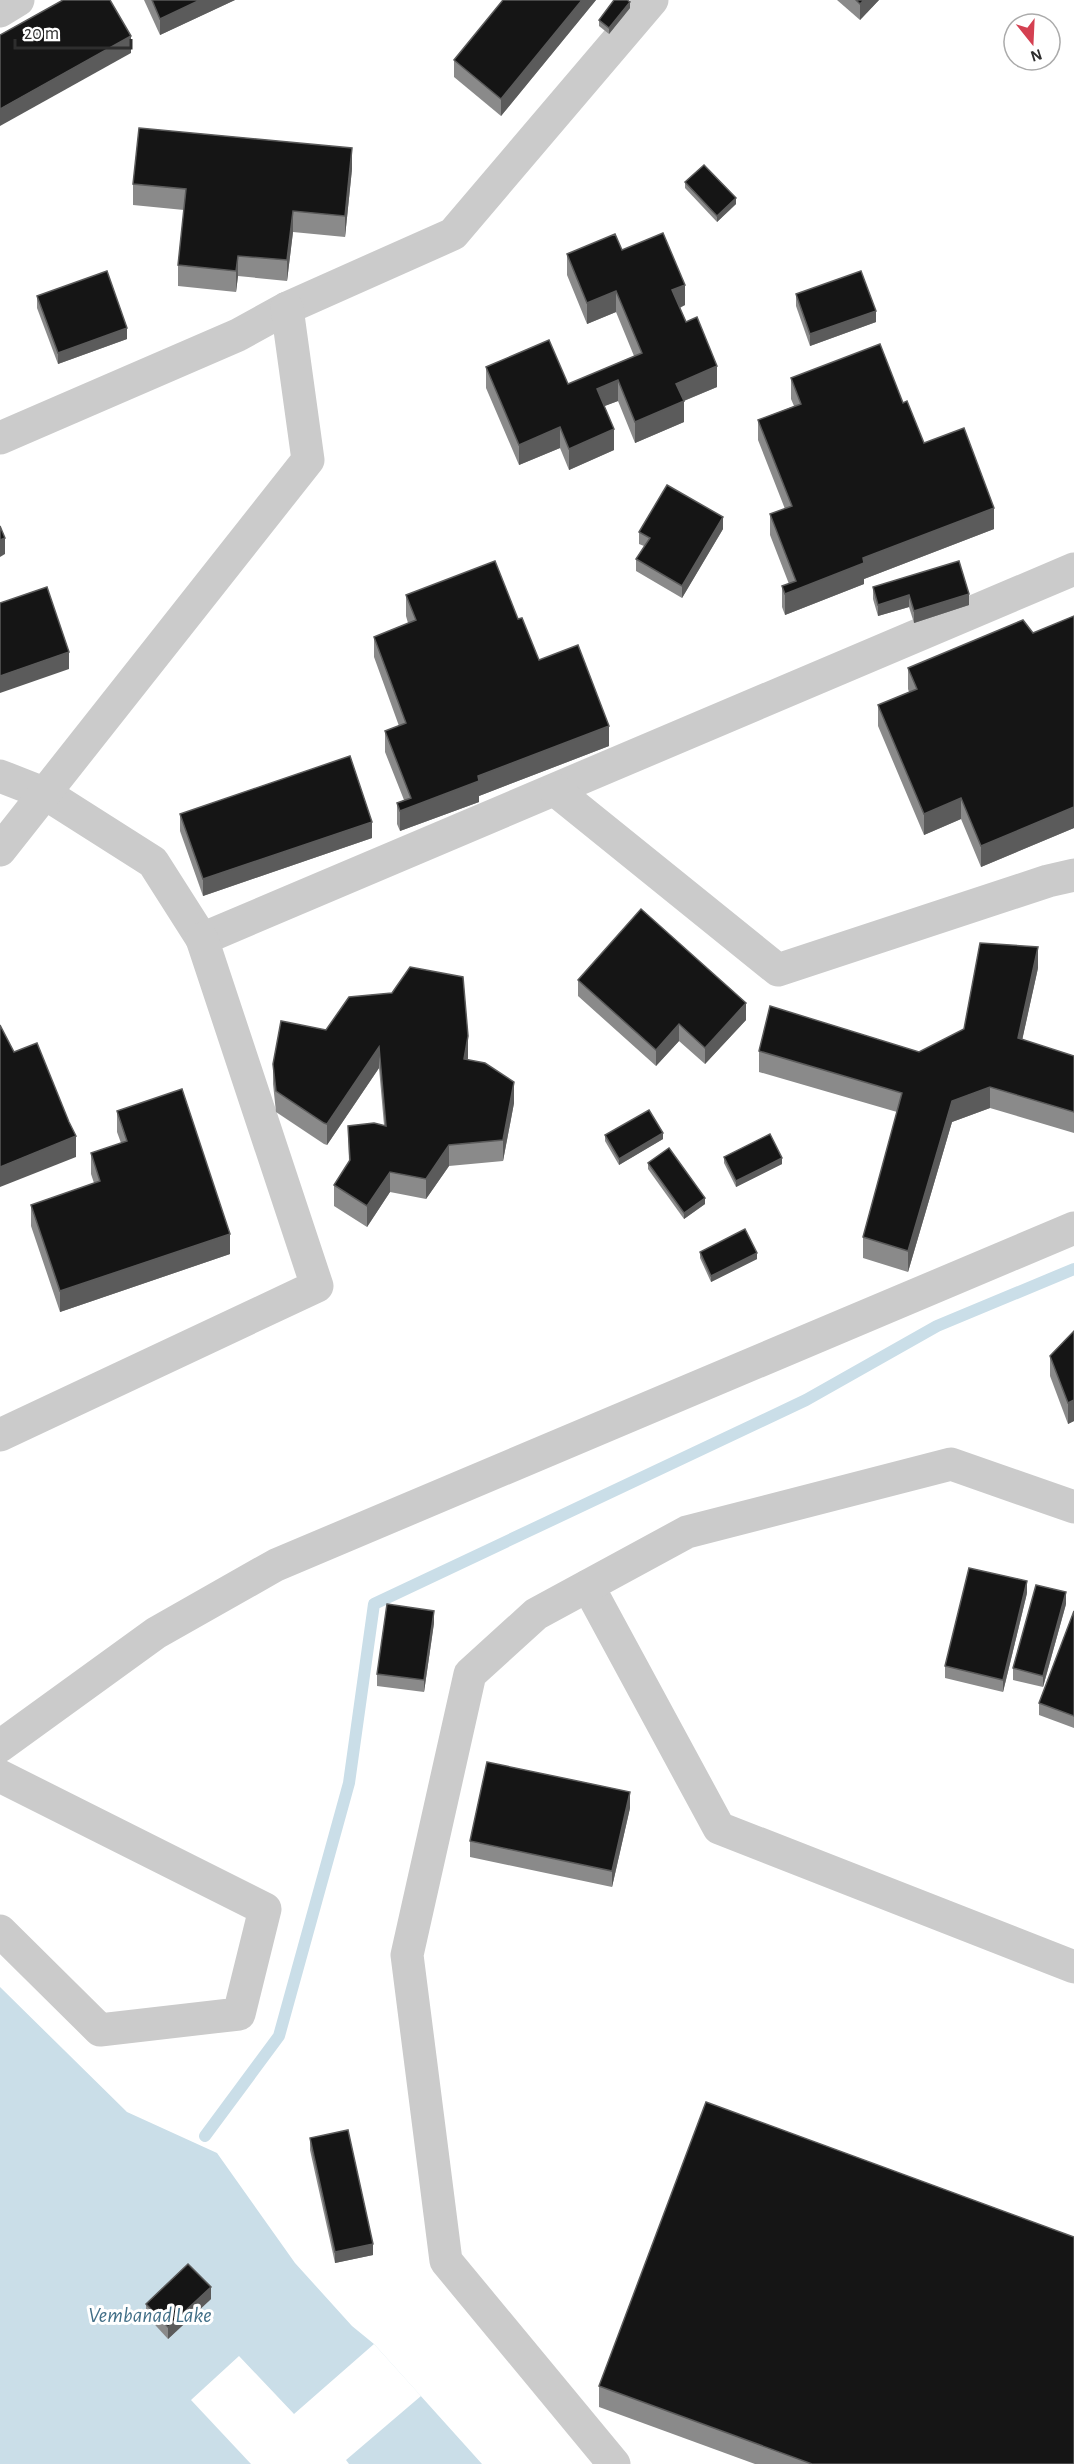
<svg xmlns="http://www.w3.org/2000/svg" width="1074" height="2464" font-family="'Alegreya Sans',sans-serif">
<rect width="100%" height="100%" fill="#fff"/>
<!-- water -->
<polygon fill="#cadee8" points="0,1987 127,2112 217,2153 295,2263 352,2326 374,2344 482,2464 0,2464"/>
<!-- pier -->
<polygon fill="#fff" points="374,2344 421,2396 346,2460 349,2464 251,2464 191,2400 239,2356 294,2414"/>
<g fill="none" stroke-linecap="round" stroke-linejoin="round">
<!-- stream -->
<polyline stroke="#cadee8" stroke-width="12" points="205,2136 279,2036 349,1783 374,1604 806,1400 937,1326 1074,1269"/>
<!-- street -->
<g stroke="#cbcbcb" stroke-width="33">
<polyline points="0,11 18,0"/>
<polyline points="0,438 238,335 287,308 453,234 652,0"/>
<polyline points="0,776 46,794 153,862 202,939 1074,569"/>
<polyline points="555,790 778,970 1048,881 1074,875"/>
<polyline points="0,850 308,460 287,308"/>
<polyline points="0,1435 317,1286 202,939"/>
<polyline points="588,1586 719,1828 1074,1967"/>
<polyline points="0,1746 156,1633 276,1565 1074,1228"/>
<polyline points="0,1776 265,1909 239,2014 100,2030 0,1931"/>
<polyline points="614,2464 446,2261 407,1955 470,1674 536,1614 687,1532 951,1464 1074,1507"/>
</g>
</g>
<!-- wall -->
<g fill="#8a8a8a">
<polygon points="144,0 235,0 160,35"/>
<polygon points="503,0 596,0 501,116 454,77 454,60"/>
<polygon points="837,0 879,0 860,20"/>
<polygon points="630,8 609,34 599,26 599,20"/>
<polygon points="352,169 345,237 293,232 287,281 238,276 236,292 178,286 178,265 184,210 133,205 133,184"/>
<polygon points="685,182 736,204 717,222 685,188"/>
<polygon points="622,250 685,305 680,308 717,387 684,401 684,422 635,443 618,401 604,406 614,450 569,470 560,448 519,465 486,388 486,367 568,384 634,356 616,312 587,324 567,275 567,254"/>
<polygon points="796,294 876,322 810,346 796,306"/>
<polygon points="37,296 127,339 58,364 37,308"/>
<polygon points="791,378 903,403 924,443 994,529 864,579 864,584 785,615 782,607 782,586 789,584 770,535 770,514 785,509 758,440 758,420 794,406 791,399"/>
<polygon points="723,529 682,598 636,571 636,559 644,546 639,544 639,532"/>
<polygon points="873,587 969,605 914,623 909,607 878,616 873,599"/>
<polygon points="406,595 518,619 539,660 609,746 479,796 479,802 400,831 397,824 397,803 404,800 385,752 385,731 399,726 374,657 374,637 408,623 406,616"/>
<polygon points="1074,616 1074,828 981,867 961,819 924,835 878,726 878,705 909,692 908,689 908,668 1033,633"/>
<polygon points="180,814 372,838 203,896 180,831"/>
<polygon points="1038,968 1022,1040 1074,1056 1074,1133 990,1108 952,1122 908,1272 863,1258 863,1237 897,1112 759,1072 759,1051 919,1052 964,1029"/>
<polygon points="578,980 746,1020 705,1064 679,1041 656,1066 578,996"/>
<polygon points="326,1030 468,1057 468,1060 514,1103 503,1161 449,1166 426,1199 390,1192 367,1227 334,1206 334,1185 349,1162 348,1126 384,1125 379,1068 327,1145 324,1144 276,1112 273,1084 273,1064"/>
<polygon points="117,1111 230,1254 60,1312 31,1226 31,1205 94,1183 91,1174 91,1153 121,1143 117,1132"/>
<polygon points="605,1135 663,1139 619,1165 605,1141"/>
<polygon points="724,1157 782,1164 736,1187 724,1163"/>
<polygon points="648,1163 705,1204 684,1219 648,1169"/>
<polygon points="700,1252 757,1259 711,1282 700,1258"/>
<polygon points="1074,1331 1074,1421 1068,1424 1050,1376 1050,1356"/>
<polygon points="1027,1593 1003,1692 945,1678 945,1666"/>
<polygon points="1066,1604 1043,1687 1013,1680 1013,1668"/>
<polygon points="1074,1611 1074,1728 1039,1715 1039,1703"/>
<polygon points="434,1623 424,1692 377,1686 377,1674"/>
<polygon points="630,1808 612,1887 470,1857 470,1841"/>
<polygon points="310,2138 373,2255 335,2263 310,2150"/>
<polygon points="211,2299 168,2339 146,2315 146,2304"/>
<polygon points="599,2386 1074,2464 755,2464 599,2407"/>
</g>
<!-- shaded-wall -->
<g fill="#5b5b5b">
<polygon points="200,0 235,0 160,35 160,19"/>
<polygon points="582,0 596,0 501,116 501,99"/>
<polygon points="864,0 879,0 860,20 860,4"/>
<polygon points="630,2 630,8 609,34 609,28"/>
<polygon points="131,36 131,53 0,126 0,109"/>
<polygon points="352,148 352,169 345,237 345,216"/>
<polygon points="736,198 736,204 717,222 717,216"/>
<polygon points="293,211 293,232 287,281 287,260"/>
<polygon points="238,256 238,276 236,292 236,271"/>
<polygon points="685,285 685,305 672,311 672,290"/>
<polygon points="616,291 616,312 587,324 587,303"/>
<polygon points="876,311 876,322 810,346 810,334"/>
<polygon points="127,328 127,339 58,364 58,353"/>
<polygon points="717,366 717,387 676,404 676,384"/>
<polygon points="618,380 618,401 597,409 597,389"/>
<polygon points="684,401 684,422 635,443 635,422"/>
<polygon points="560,427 560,448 519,465 519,445"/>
<polygon points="614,429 614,450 569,470 569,449"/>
<polygon points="994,508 994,529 864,579 864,584 785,615 785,594 863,558"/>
<polygon points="723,517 723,529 682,598 682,586"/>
<polygon points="5,538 5,554 0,557 0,540"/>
<polygon points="969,594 969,605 914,623 914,611"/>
<polygon points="909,595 909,607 878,616 878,605"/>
<polygon points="69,652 69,669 0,693 0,676"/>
<polygon points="609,726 609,746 479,796 479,802 400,831 400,811 478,776"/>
<polygon points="961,798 961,819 924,835 924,814"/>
<polygon points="1074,807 1074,828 981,867 981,846"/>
<polygon points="372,822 372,838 203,896 203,879"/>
<polygon points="1038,947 1038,968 1018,1059 1018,1038"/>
<polygon points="746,1003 746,1020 705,1064 705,1048"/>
<polygon points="679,1024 679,1041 656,1066 656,1050"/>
<polygon points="468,1036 468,1057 464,1080 464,1059"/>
<polygon points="379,1047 379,1068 327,1145 327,1124"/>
<polygon points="514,1082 514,1103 503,1161 503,1140"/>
<polygon points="990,1087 990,1108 952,1122 908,1272 908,1251 952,1101"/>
<polygon points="663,1133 663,1139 619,1165 619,1159"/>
<polygon points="76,1136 76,1157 0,1187 0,1167"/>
<polygon points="449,1145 449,1166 426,1199 426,1179"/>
<polygon points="782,1158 782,1164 736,1187 736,1181"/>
<polygon points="390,1172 390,1192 367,1227 367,1206"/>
<polygon points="705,1198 705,1204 684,1219 684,1213"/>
<polygon points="230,1234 230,1254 60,1312 60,1291"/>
<polygon points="757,1253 757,1259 711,1282 711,1276"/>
<polygon points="1074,1400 1074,1421 1068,1424 1068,1403"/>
<polygon points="1027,1581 1027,1593 1003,1692 1003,1680"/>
<polygon points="1066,1592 1066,1604 1043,1687 1043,1676"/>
<polygon points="434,1611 434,1623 424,1692 424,1680"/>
<polygon points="630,1792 630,1808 612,1887 612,1871"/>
<polygon points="373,2244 373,2255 335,2263 335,2252"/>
<polygon points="211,2287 211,2299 168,2339 168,2327"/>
</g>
<!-- building -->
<g fill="#151515" stroke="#5b5b5b" stroke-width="1.5">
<polygon points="63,0 110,0 131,36 0,109 0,35"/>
<polygon points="152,0 200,0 160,19"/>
<polygon points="503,0 582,0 501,99 454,60"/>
<polygon points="614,0 627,0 630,2 609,28 599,20"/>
<polygon points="856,0 864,0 860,4"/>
<polygon points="139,128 352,148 345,216 293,211 287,260 238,256 236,271 178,265 186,189 133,184"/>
<polygon points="704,165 736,198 717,216 685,182"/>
<polygon points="663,233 685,285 672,290 686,322 697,317 717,366 676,384 684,401 635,422 618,380 597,389 614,429 569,449 560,427 519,445 486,367 549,340 568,384 642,353 616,291 587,303 567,254 615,234 622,250"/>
<polygon points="107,271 127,328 58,353 37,296"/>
<polygon points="861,271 876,311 810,334 796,294"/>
<polygon points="880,344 903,403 907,401 924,443 964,428 994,508 863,558 864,563 785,594 782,586 796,581 770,514 792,506 758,420 801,404 791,378"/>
<polygon points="667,485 723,517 682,586 636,559 650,538 639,532"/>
<polygon points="0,526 5,538 0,540"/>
<polygon points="495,561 518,619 522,618 539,660 578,645 609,726 478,776 479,781 400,811 397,803 411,798 385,731 406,723 374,637 416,620 406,595"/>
<polygon points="959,561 969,594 914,611 909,595 878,605 873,587"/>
<polygon points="47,587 69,652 0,676 0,603"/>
<polygon points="1074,616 1074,807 981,846 961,798 924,814 878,705 917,689 908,668 1023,620 1033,633"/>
<polygon points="350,756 372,822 203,879 180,814"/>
<polygon points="641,909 746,1003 705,1048 679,1024 656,1050 578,980"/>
<polygon points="980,943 1038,947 1018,1038 1074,1056 1074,1112 990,1087 952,1101 908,1251 863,1237 902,1093 759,1051 770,1006 919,1052 964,1029"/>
<polygon points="410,967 463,977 468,1036 464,1059 485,1063 514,1082 503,1140 449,1145 426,1179 390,1172 367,1206 334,1185 350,1160 348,1126 374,1123 386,1126 379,1047 327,1124 324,1123 276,1091 273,1064 281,1021 326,1030 349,997 392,993"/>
<polygon points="0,1025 14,1052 37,1043 69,1122 76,1136 0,1167"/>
<polygon points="182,1089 230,1234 60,1291 31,1205 100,1181 91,1153 127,1141 117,1111"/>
<polygon points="649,1110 663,1133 619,1159 605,1135"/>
<polygon points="770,1134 782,1158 736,1181 724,1157"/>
<polygon points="669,1148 705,1198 684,1213 648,1163"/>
<polygon points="745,1229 757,1253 711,1276 700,1252"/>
<polygon points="1074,1331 1074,1400 1068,1403 1050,1356"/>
<polygon points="969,1568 1027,1581 1003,1680 945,1666"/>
<polygon points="1036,1585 1066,1592 1043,1676 1013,1668"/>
<polygon points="387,1604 434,1611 424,1680 377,1674"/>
<polygon points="1074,1611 1074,1716 1039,1703"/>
<polygon points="487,1762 630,1792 612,1871 470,1841"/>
<polygon points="706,2102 1074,2237 1074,2464 812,2464 599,2386"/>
<polygon points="348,2130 373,2244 335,2252 310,2138"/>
<polygon points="188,2264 211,2287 168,2327 146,2304"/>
</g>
<g text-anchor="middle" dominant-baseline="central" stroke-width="6" stroke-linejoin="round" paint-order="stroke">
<!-- water labels -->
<g font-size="22" font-style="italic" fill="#437088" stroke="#fff">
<text x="150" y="2315">Vembanad Lake</text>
</g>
</g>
<!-- north arrow -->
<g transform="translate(1032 42) rotate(162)"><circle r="28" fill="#ffffff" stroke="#ababab" stroke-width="1.5"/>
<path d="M0-4.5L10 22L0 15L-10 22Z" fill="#d44051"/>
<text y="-9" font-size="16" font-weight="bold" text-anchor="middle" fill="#2e2e2e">N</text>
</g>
<!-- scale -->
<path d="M15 39v9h116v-9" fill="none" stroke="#2e2e2e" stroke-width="3"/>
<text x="24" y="39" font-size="18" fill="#2e2e2e" stroke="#ffffff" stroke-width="4.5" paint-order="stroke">20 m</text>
</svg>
